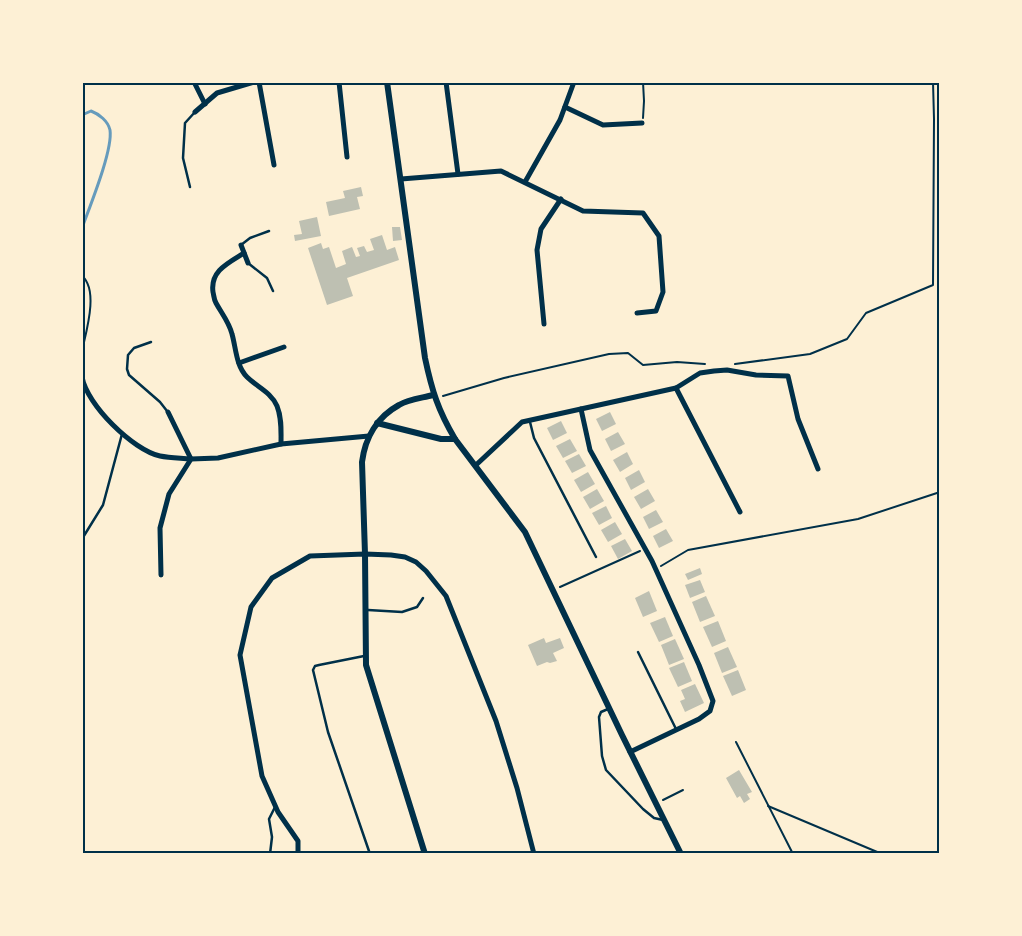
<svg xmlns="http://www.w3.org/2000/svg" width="1022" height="936" font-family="Jost,sans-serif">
<rect width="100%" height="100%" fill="#fdf0d5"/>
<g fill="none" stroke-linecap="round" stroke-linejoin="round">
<!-- stream -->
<path stroke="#669bbc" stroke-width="3" d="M82,115l9,-4c8,3 17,10 19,19 3,20 -20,76 -28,98"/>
</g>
<!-- building -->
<g fill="#bec0b2">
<polygon points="361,187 363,196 357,197 360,209 329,216 326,202 345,198 343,191"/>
<polygon points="317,217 321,236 295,241 294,235 302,234 299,221"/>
<polygon points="392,227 400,227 402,240 393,241"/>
<polygon points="382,235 387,250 395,247 399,260 347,278 353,296 327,305 308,248 321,243 323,249 329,247 336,268 346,264 342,251 352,247 356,257 360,256 357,248 364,246 367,252 374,250 370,239"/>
<polygon points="610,412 616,424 602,431 596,419"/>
<polygon points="561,421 567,433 553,440 547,428"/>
<polygon points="618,432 625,444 611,451 605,439"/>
<polygon points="570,439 577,451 563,458 556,446"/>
<polygon points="627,452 633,464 620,472 613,460"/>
<polygon points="579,454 586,466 572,473 565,461"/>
<polygon points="639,470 645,482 631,490 625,478"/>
<polygon points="588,472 595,484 581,492 574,480"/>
<polygon points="597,489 604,501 590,509 583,497"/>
<polygon points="648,489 655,501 641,509 634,497"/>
<polygon points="606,506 612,518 599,525 592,513"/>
<polygon points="656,510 663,522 649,529 643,517"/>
<polygon points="615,522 622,534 608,542 601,530"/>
<polygon points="666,529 673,541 659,548 653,536"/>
<polygon points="625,539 632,551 618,559 611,546"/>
<polygon points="700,568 702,574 688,580 685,574"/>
<polygon points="700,580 705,592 690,598 685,585"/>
<polygon points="649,591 657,611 643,617 635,598"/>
<polygon points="706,596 715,616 700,622 692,602"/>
<polygon points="665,617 673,636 659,642 650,623"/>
<polygon points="718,621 726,641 712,647 703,627"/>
<polygon points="544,638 546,643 560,638 564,648 553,653 557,661 550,663 547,662 537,666 528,645"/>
<polygon points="675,639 684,659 669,665 661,645"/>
<polygon points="728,647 737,667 722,673 714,653"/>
<polygon points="684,662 692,681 678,687 669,668"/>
<polygon points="738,670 746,690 732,696 723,676"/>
<polygon points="695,684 704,703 685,712 680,701 685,699 681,690"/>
<polygon points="739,770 752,792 747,794 750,799 744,803 740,796 737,798 726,778"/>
</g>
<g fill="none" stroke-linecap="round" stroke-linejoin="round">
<!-- path -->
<g stroke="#003049" stroke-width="2">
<polyline points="643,118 644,101 643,82"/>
<path d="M82,276c17,14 4,56 0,75"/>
<polyline points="735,364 810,354 847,339 866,313 933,285 934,119 933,82"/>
<polyline points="443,396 504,378 609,354 628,353 643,365 677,362 705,364"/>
<polyline points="661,566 688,550 858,519 940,492"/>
<polyline points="560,587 640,551"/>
<polyline points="736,742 793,854"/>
<polyline points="663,800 683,790"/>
<polyline points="768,806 882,854"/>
</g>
<!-- service -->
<g stroke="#003049" stroke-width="2.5">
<polyline points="190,187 183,158 185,123 195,112"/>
<polyline points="241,245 250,238 269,231"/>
<polyline points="248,263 267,278 273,291"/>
<polyline points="151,342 134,348 128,355 127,369 129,375 160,402 167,411"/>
<polyline points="530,422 534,438 596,557"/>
<polyline points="82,539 103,505 122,434"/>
<polyline points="368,610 402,612 417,607 423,598"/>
<polyline points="638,652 676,729"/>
<polyline points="364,656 319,665 315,666 313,670 328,732 370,854"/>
<polyline points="608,709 601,712 599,717 602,756 606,770 643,809 654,818 663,820"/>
<polyline points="270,854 272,837 269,819 275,807"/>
</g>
<!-- minor -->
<g stroke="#003049" stroke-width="5">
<polyline points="194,82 205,104"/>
<polyline points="259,82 274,165"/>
<polyline points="339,82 347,157"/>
<polyline points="446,82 458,174"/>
<polyline points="565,107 603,125 642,123"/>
<polyline points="195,112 217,93 254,82"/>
<polyline points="401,179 501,171 583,211 643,213 659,236 663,292 656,311 637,313"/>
<polyline points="525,182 560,120 574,82"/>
<polyline points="241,245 248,263"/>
<path d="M244,253c-16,10 -34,18 -31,39 1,4 1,8 3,11 6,11 13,19 16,31 4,14 4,32 15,43 10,10 24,15 30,29 5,12 4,26 4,38"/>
<polyline points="544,324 537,250 541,229 561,199"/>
<polyline points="239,363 284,347"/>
<path d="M82,377c5,28 51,73 78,79 10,2 21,2 31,3"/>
<polyline points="676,388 700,373 714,371 727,370 756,375 788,376 798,419 818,469"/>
<polyline points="581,409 590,450 652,561 699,665 713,701 710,711 699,719 630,752"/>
<polyline points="168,412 191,459"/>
<polyline points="476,465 522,422 676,388 740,512"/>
<polyline points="161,575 160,528 169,494 191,459 218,458 281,444 369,436"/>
<polyline points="298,854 298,841 278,812 262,776 240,655 251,607 272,578 310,556 365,554 391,555 405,557 416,562 426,571 446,596 496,721 517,788 534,854"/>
</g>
<!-- tertiary -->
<g stroke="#003049" stroke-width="6">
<path d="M387,82l38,276c7,33 13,52 30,81"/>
<polyline points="377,423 441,439 455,439 525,532 622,735 681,854"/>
<path d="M425,854l-59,-189 -1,-111 -3,-92c3,-24 15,-45 37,-57 10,-6 23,-7 34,-10"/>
</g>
</g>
<!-- border -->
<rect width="1022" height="936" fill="none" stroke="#fdf0d5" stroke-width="168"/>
<rect x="84" y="84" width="854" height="768" fill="none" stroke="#003049" stroke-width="2"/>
</svg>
